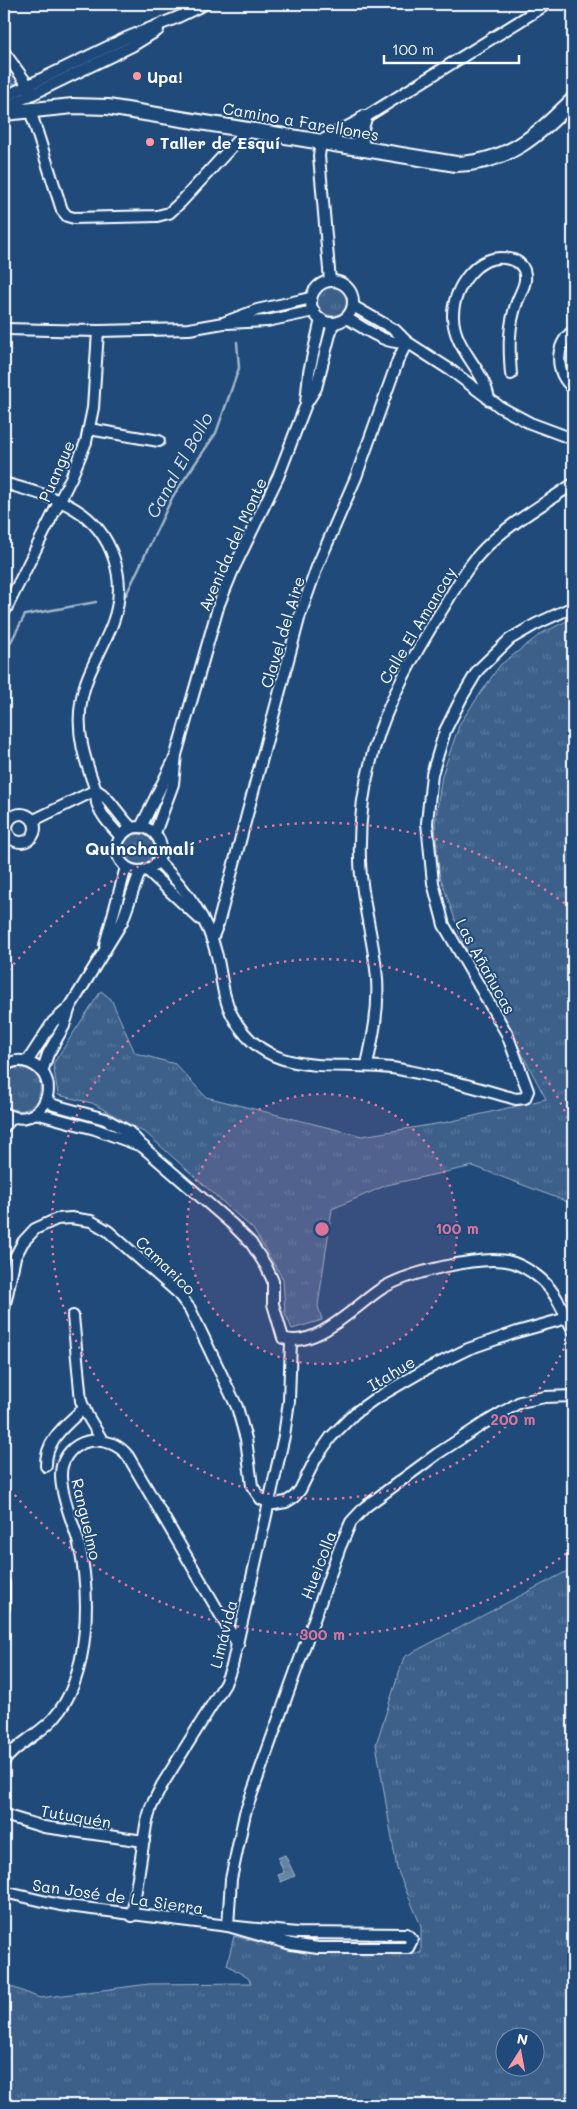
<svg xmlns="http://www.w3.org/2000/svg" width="577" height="2109" font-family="Mali,sans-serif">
<defs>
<pattern id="grass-tufts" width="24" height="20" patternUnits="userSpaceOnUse" patternTransform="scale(1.25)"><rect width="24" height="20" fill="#3c618b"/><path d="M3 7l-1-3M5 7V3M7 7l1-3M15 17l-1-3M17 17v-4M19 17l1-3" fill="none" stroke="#59799c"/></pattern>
<pattern id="water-ripples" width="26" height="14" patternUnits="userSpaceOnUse" patternTransform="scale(1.25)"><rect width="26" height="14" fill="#6583a4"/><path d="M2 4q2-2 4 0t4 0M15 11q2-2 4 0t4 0" fill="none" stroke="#5b6d81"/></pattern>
</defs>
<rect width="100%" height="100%" fill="#1f4a7a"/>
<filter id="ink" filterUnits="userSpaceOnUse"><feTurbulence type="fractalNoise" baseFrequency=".02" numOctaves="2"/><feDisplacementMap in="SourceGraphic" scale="10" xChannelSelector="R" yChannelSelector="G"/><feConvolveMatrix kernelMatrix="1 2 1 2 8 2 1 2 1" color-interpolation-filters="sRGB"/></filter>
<g filter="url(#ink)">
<!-- grass -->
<g fill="url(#grass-tufts)" stroke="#9eb0c5" fill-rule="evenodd">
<polygon points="4,58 19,82 4,87"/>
<circle cx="332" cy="301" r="15"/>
<polygon points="573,618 573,1204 473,1166 387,1185 332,1209 318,1306 322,1320 292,1329 285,1313 283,1279 253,1229 147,1134 92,1103 58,1095 53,1064 101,991 111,999 135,1053 175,1064 206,1097 362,1136 448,1122 546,1099 463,943 439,873 435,824 442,775 460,723 500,665 542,633"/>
<circle cx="139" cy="850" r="16"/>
<path d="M16,1067c45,2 20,63 -12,37v-31z"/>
<path d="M573,1568v537h-569v-121l36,14 109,-14 102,-1 -3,-5 -21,-13 7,-29 70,17h117v-27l-24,-57 -21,-125 28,-87zM534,2036v30h-30v-30z"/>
</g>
<!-- water -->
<polygon fill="url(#water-ripples)" stroke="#a3b5c8" points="285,1855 295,1876 281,1882 278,1875 284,1873 278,1858"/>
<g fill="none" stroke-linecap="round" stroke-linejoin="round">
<!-- stream -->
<g stroke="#a3b5c8" stroke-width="2.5">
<polyline points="126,595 173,496 216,433 239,368 237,342"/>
<polyline points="4,655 25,615 96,602"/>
</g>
<defs>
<g id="minor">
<polyline points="4,52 25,81 30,93"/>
<polyline points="4,97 126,38 176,18 205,4"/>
<polyline points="4,108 132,46 158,30"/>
<polyline points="30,110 62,210 67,216 74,218 157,216 169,213 181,202 248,129"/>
<polyline points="330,281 319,156 321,141 364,118 547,4"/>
<circle cx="332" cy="302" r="21"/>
<polyline points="353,306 395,330 407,342 452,371 500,407 530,423 573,439"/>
<path d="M346,318c18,9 40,28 61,24"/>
<polyline points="227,323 267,321 314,311"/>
<polyline points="4,329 98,331 189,329 223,323 257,310 311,298"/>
<path d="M573,331c-19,15 -18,42 0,57"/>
<path d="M489,400c-4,-31 -35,-50 -36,-83 -1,-28 25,-66 56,-58 7,1 12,4 15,11 4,12 -3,21 -7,32 -9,24 -8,48 -6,72"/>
<polyline points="306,403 309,372 321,319"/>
<polyline points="89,429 159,441"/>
<path d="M4,483c23,7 50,13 71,26 38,23 53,71 38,113 -10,28 -28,51 -32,81 -5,31 4,57 14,85 2,5 1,10 2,15 4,13 15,24 24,34"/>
<polyline points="4,613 71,478 86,442 93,408 98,331"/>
<path d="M96,790c15,8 23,27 36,38"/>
<circle cx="21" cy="828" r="14"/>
<polyline points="34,820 96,790"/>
<polyline points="141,827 175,758"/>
<circle cx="139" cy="849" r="22"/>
<polyline points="155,833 173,784 176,755 219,604 233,570 278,477 306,404 316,388 333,323"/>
<path d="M158,861c27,27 50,57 59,95 5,20 5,40 15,59 36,68 104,44 166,54 40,7 79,19 118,30l9,-1 3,-7 -21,-57 -63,-109 -11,-42 -6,-60 5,-49 13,-43 17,-34 16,-27 32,-31 26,-15 37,-17"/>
<polyline points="147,870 200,919"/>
<polyline points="212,939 218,924 300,615 317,567 356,477 398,360 407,342"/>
<polyline points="105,945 126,867"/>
<polyline points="27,1062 53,1022 70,1007"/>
<path d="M367,1065c6,-28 12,-56 10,-86 -3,-40 -16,-78 -17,-119 -3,-96 30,-168 80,-247 14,-22 26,-46 45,-65 25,-25 59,-44 88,-64"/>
<path d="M4,1066c8,-5 17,-7 26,-3 37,16 11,71 -26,50"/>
<polyline points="42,1072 48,1054 64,1026 70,1007 122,922 140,871"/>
<path d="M46,1099l8,6 51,14 24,13 15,16 88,76 19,19 15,23 7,15v23l10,34c32,12 73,-33 98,-49 25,-16 101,-35 130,-27 8,2 20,9 26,14 18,13 26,35 36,54"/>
<polyline points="35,1113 95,1129 144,1147"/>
<polyline points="4,1127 13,1117"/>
<polyline points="4,1309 15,1257 23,1242 35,1229 57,1219 71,1218 91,1221 108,1231 177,1292 190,1309 237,1407 246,1439 252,1486 261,1499 274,1504 286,1502 294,1497 300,1490 316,1458 331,1437 355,1413 373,1400 421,1372 468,1349 517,1332 567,1318"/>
<polyline points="73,1316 81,1401 87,1415 102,1440"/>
<path d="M46,1466c-1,-26 20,-41 38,-58"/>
<polyline points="4,1583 4,1608"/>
<path d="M4,1761c13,-17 34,-26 49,-42 38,-42 38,-127 25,-179 -6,-20 -21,-54 -16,-74 9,-31 48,-33 66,-10l110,189"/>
<polyline points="4,1815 44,1827 144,1841"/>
<polyline points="4,1892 60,1905 228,1926 297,1933 407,1934 412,1940 408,1948 318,1948 291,1944 228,1926"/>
<polyline points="132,1916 146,1825 151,1807 162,1785 225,1684 232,1666 284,1436 289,1401 291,1341"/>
<polyline points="228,1926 231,1879 245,1813 340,1547 351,1522 365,1507 437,1454 483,1424 520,1402 545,1397 573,1396"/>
</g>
<g id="major">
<path d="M4,113l69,-7 35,1 348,57c54,-2 80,-28 117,-64"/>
<polyline points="363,149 359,135 364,118"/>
</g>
</defs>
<!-- minor casing -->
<use href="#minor" stroke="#fff" stroke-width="14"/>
<!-- major casing -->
<use href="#major" stroke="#fff" stroke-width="18"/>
<!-- minor -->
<use href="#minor" stroke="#1f4a7a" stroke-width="10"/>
<!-- major -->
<use href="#major" stroke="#1f4a7a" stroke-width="14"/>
</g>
</g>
<!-- distance rings -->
<circle cx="322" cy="1229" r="135" fill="#da749d" fill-opacity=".12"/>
<g fill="none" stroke="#da749d" stroke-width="2.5" stroke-dasharray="2.5 5">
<circle cx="322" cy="1229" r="135"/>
<path d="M573 1328A270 270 0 1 1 573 1130"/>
<path d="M572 1549A406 406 0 0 1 4 1482M4 976A406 406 0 0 1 572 909"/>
</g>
<!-- markers -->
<g fill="#ff9aa2" stroke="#1f4a7a" stroke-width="2">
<circle cx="137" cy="76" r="5"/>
<circle cx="150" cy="142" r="5"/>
</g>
<g text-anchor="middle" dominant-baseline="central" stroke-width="4" stroke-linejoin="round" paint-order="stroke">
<!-- poi labels -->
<g font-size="16" font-weight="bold" fill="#fff" stroke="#1f4a7a" text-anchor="start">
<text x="147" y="76">Upa!</text>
<text x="160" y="142">Taller de Esquí</text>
</g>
<!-- street labels -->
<g font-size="16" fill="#fff" stroke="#1f4a7a">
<text transform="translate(301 121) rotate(10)">Camino a Farellones</text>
<text transform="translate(56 471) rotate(-66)">Puangue</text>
<text transform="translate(232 544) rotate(-66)">Avenida del Monte</text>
<text transform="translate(417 625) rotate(-59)">Calle El Amancay</text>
<text transform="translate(282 632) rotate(-73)">Clavel del Aire</text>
<text transform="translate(486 966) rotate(61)">Las Añañucas</text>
<text transform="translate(166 1265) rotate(44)">Camarico</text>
<text transform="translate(391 1373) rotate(-31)">Itahue</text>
<text transform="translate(87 1519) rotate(77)">Ranguelmo</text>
<text transform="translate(318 1565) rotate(-69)">Hueicolla</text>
<text transform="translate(223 1634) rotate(-76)">Limávida</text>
<text transform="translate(76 1816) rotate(10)">Tutuquén</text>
<text transform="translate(118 1896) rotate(8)">San José de La Sierra</text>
</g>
<!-- water labels -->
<g font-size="18" font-style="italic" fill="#d8e0e8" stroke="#1f4a7a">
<text transform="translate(179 465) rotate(-61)">Canal El Bollo</text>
</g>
<!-- neighbourhood labels -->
<g font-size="18" font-weight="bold" fill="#fff" stroke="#1f4a7a">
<text x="140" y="848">Quinchamalí</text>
</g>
</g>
<circle cx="322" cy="1229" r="8" fill="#da749d" stroke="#1f4a7a" stroke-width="2.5"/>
<g font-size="15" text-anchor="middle" font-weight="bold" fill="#da749d" stroke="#1f4a7a" stroke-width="4" stroke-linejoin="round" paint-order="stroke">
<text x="457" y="1234">100 m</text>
<text x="513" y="1425">200 m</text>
<text x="322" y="1640">300 m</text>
</g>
<!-- margin -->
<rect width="577" height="2109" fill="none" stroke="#1f4a7a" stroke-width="20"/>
<rect x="10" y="10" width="557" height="2089" fill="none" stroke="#fff" stroke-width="2" filter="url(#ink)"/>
<!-- north arrow -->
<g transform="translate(520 2052) rotate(11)"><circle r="24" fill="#1f4a7a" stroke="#7992af"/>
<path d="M0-4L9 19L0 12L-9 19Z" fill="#ff9aa2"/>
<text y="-8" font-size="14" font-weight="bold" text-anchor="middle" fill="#ffffff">N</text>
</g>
<!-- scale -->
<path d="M384 55v8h135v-8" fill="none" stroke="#ffffff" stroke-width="2.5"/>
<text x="392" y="55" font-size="15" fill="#ffffff" stroke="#1f4a7a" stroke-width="4" paint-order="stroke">100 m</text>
</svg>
